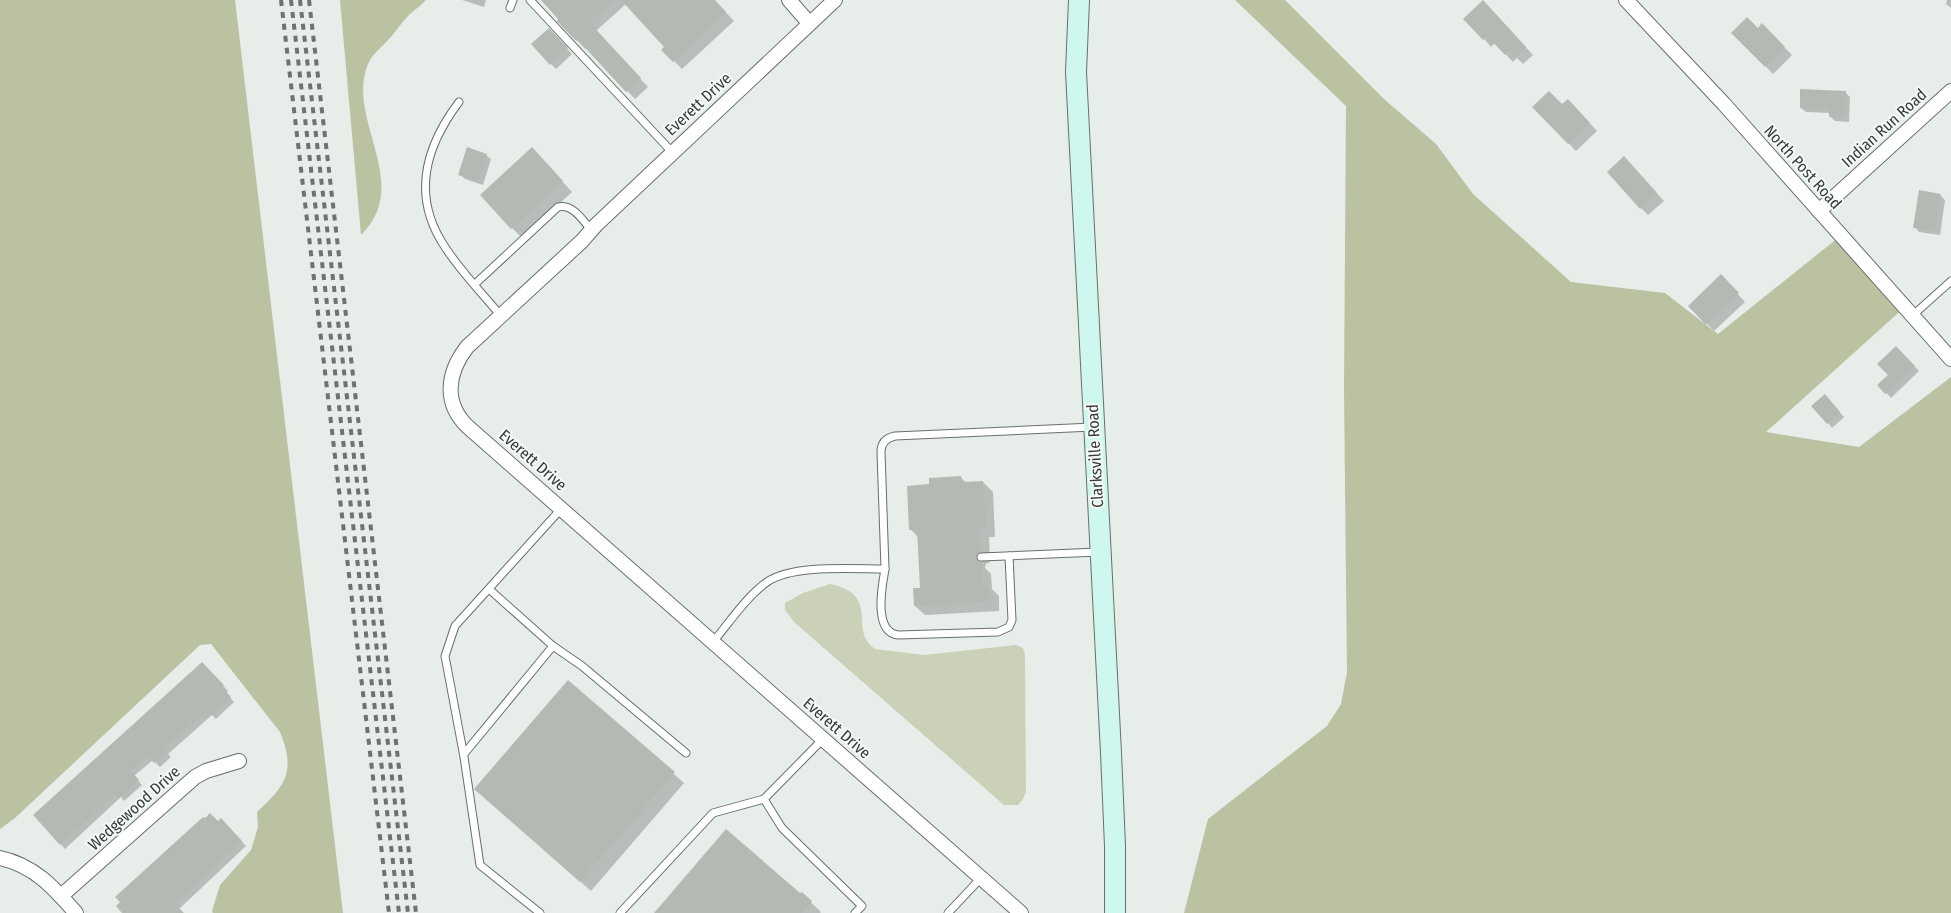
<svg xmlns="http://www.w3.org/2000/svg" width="1951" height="913" font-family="'Fira Sans Condensed',sans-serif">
<rect width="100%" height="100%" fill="#e7ede9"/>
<!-- green -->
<path fill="#cbd0b8" d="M830,584c52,11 17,45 45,65l49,6 92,-10 7,3 2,7 1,137 -3,7 -5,6h-14l-210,-183 -9,-12v-7l18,-10z"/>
<!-- forest -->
<g fill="#bbc2a2">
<path d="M0,0h235l108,913h-130l-1,-2 8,-26 31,-35 7,-23 -1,-15c29,-27 39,-41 23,-80l-69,-88 -11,1 -185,173 -15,11z"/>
<path d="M340,0h86c-5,6 -11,9 -17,15 -8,8 -14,18 -22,26 -7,8 -15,13 -19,23 -23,55 46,120 -7,171z"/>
<polygon points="1235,0 1285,0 1384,99 1436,144 1473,194 1571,282 1665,293 1718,334 1844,233 1907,305 1766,432 1859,447 1951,377 1951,913 1184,913 1208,819 1327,726 1341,704 1347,672 1344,389 1346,106"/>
</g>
<!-- shadow -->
<g fill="#0003">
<polygon points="462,0 486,0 484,7"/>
<polygon points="543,0 704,0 715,1 734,21 682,69 663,50 666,47 626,4 596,31 648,87 635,99 587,47 585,49 577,40"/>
<polygon points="1947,0 1951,0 1951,8 1946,4"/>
<polygon points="1490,9 1533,55 1523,64 1517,58 1513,62 1495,43 1491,47 1484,39"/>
<polygon points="1762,25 1792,55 1773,74 1733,33 1758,29"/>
<polygon points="549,30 572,54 556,69 533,45"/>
<polygon points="1845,92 1850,97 1849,122 1835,121 1830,116 1830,113 1806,112 1801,108"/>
<polygon points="1568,100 1597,131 1576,151 1534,107 1562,106"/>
<polygon points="486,155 491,159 483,185 465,179 460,174"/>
<polygon points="542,159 572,192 522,238 512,228"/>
<polygon points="1631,165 1664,201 1648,215 1641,208"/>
<polygon points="1940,195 1945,200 1940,235 1919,232 1915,227"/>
<polygon points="1721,276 1745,302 1714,331 1690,306"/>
<polygon points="1896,347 1919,371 1891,398 1879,385 1890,375"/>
<polygon points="1829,400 1844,417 1832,428 1828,423"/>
<polygon points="961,478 967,483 983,482 993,492 995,537 989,537 990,562 986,564 985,568 991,574 992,589 999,596 999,611 925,615 915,606 921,589 918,537 911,530 930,485"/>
<polygon points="202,663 228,691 226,693 234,702 216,719 212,715 168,754 171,757 160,767 153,760 134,776 142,785 124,801 121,797 65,849 35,815"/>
<polygon points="569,682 684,783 591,891 486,798"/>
<polygon points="221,820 246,846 179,909 182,913 132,913"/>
<polygon points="802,894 821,912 820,913 655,913 800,895"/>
</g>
<!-- building -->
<g fill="#b5b9b4">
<polygon points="541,0 615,0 589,22 641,78 626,92 578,40 576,41 557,21 558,19"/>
<polygon points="621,0 715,0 726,12 673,62 661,50 664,47"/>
<polygon points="1483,0 1526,47 1515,57 1509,51 1505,55 1487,36 1483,40 1463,19"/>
<polygon points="1747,17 1758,28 1762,23 1785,47 1765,67 1731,33"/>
<polygon points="549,28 568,48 550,65 531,44"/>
<polygon points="1800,89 1846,91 1845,117 1829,117 1829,109 1800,108"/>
<polygon points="1549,91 1562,104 1568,99 1590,123 1568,144 1532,107"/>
<polygon points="467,147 487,154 478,181 458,175"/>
<polygon points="532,147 563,181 511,229 480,195"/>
<polygon points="1624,156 1657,193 1640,209 1607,172"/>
<polygon points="1919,190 1941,194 1935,231 1913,228"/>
<polygon points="1721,274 1739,293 1706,325 1688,306"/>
<polygon points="1896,346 1915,366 1885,394 1877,385 1888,375 1877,364"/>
<polygon points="1825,394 1840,412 1827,424 1811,406"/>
<polygon points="961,476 962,482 983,481 986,527 979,528 981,552 977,554 976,558 981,562 983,586 989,585 990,601 914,606 913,588 920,588 917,530 909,530 907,486 929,484 929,478"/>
<polygon points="202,662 224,685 222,687 231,697 211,715 207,711 181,733 165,749 167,752 154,763 148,756 130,770 139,780 119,798 115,794 60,845 33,815"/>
<polygon points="568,680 675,772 580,882 474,789"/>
<polygon points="210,813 218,821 221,818 242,841 175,904 184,913 122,913 116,906 120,902 115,897 203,817 205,818"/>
<polygon points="726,829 800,893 802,892 812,901 802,913 654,913"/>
</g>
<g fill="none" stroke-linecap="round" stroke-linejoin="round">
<defs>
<g id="lane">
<polyline points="530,0 672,152"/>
<polyline points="510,8 513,0"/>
<path d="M459,102c-34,45 -48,94 -14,145 16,25 37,46 56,69"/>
<path d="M475,284l83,-77c14,-4 25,13 33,23"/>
<polyline points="1912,316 1951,281"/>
<polyline points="981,557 1098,552"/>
<path d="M885,569c-3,17 -12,63 13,66l100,-3 11,-5 3,-7 -3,-64"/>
<path d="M713,642c16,-19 34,-46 54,-60 25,-18 87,-13 118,-13l-4,-117c0,-9 5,-14 14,-16l198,-9"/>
<polyline points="553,646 582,666 686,753"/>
<polyline points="464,754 553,646 489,589"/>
<polyline points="764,799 782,828 862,906 855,913"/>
<polyline points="540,913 480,865 464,757 445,656 455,626 561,509"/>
<polyline points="620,913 713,813 764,799 823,739"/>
<polyline points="948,913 981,878"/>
</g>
<g id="street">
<polyline points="789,0 809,23"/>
<path d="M835,0l-239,225 -14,16 -115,106c-20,26 -24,56 1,80l553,486"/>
<polyline points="1626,0 1724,104 1951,359"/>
<polyline points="1819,211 1951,91"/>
<path d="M0,858c34,7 54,30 76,55"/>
<polyline points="61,896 195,777 206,771 239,761"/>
</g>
<polyline id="secondary" points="1079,0 1076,72 1111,753 1115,846 1115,913"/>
</defs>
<!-- lane casing -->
<use href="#lane" stroke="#696f6b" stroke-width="9"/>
<!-- street casing -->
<use href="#street" stroke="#696f6b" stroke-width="16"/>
<!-- secondary casing -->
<use href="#secondary" stroke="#696f6b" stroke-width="22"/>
<!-- lane -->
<use href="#lane" stroke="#fff" stroke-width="7"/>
<!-- street -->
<use href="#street" stroke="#fff" stroke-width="14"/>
<!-- secondary -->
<use href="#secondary" stroke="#cef8ed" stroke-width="20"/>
<!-- rail -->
<g stroke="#6f726f" stroke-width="4" stroke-dasharray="6 6" stroke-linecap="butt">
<polyline points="281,0 389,913"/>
<polyline points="291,0 399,913"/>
<polyline points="300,0 408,913"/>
<polyline points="309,0 416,913"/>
</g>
</g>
<g text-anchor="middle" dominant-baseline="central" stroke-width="4" stroke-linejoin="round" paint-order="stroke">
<!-- street labels -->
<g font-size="16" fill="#383a38" stroke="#f4faf6">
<text transform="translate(698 104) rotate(-43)">Everett Drive</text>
<text transform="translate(1884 128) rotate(-42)">Indian Run Road</text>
<text transform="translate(1803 167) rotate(48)">North Post Road</text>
<text transform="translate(1095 456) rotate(-93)">Clarksville Road</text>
<text transform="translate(533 460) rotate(41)">Everett Drive</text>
<text transform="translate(837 728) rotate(41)">Everett Drive</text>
<text transform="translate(134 808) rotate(-42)">Wedgewood Drive</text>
</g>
</g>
</svg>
